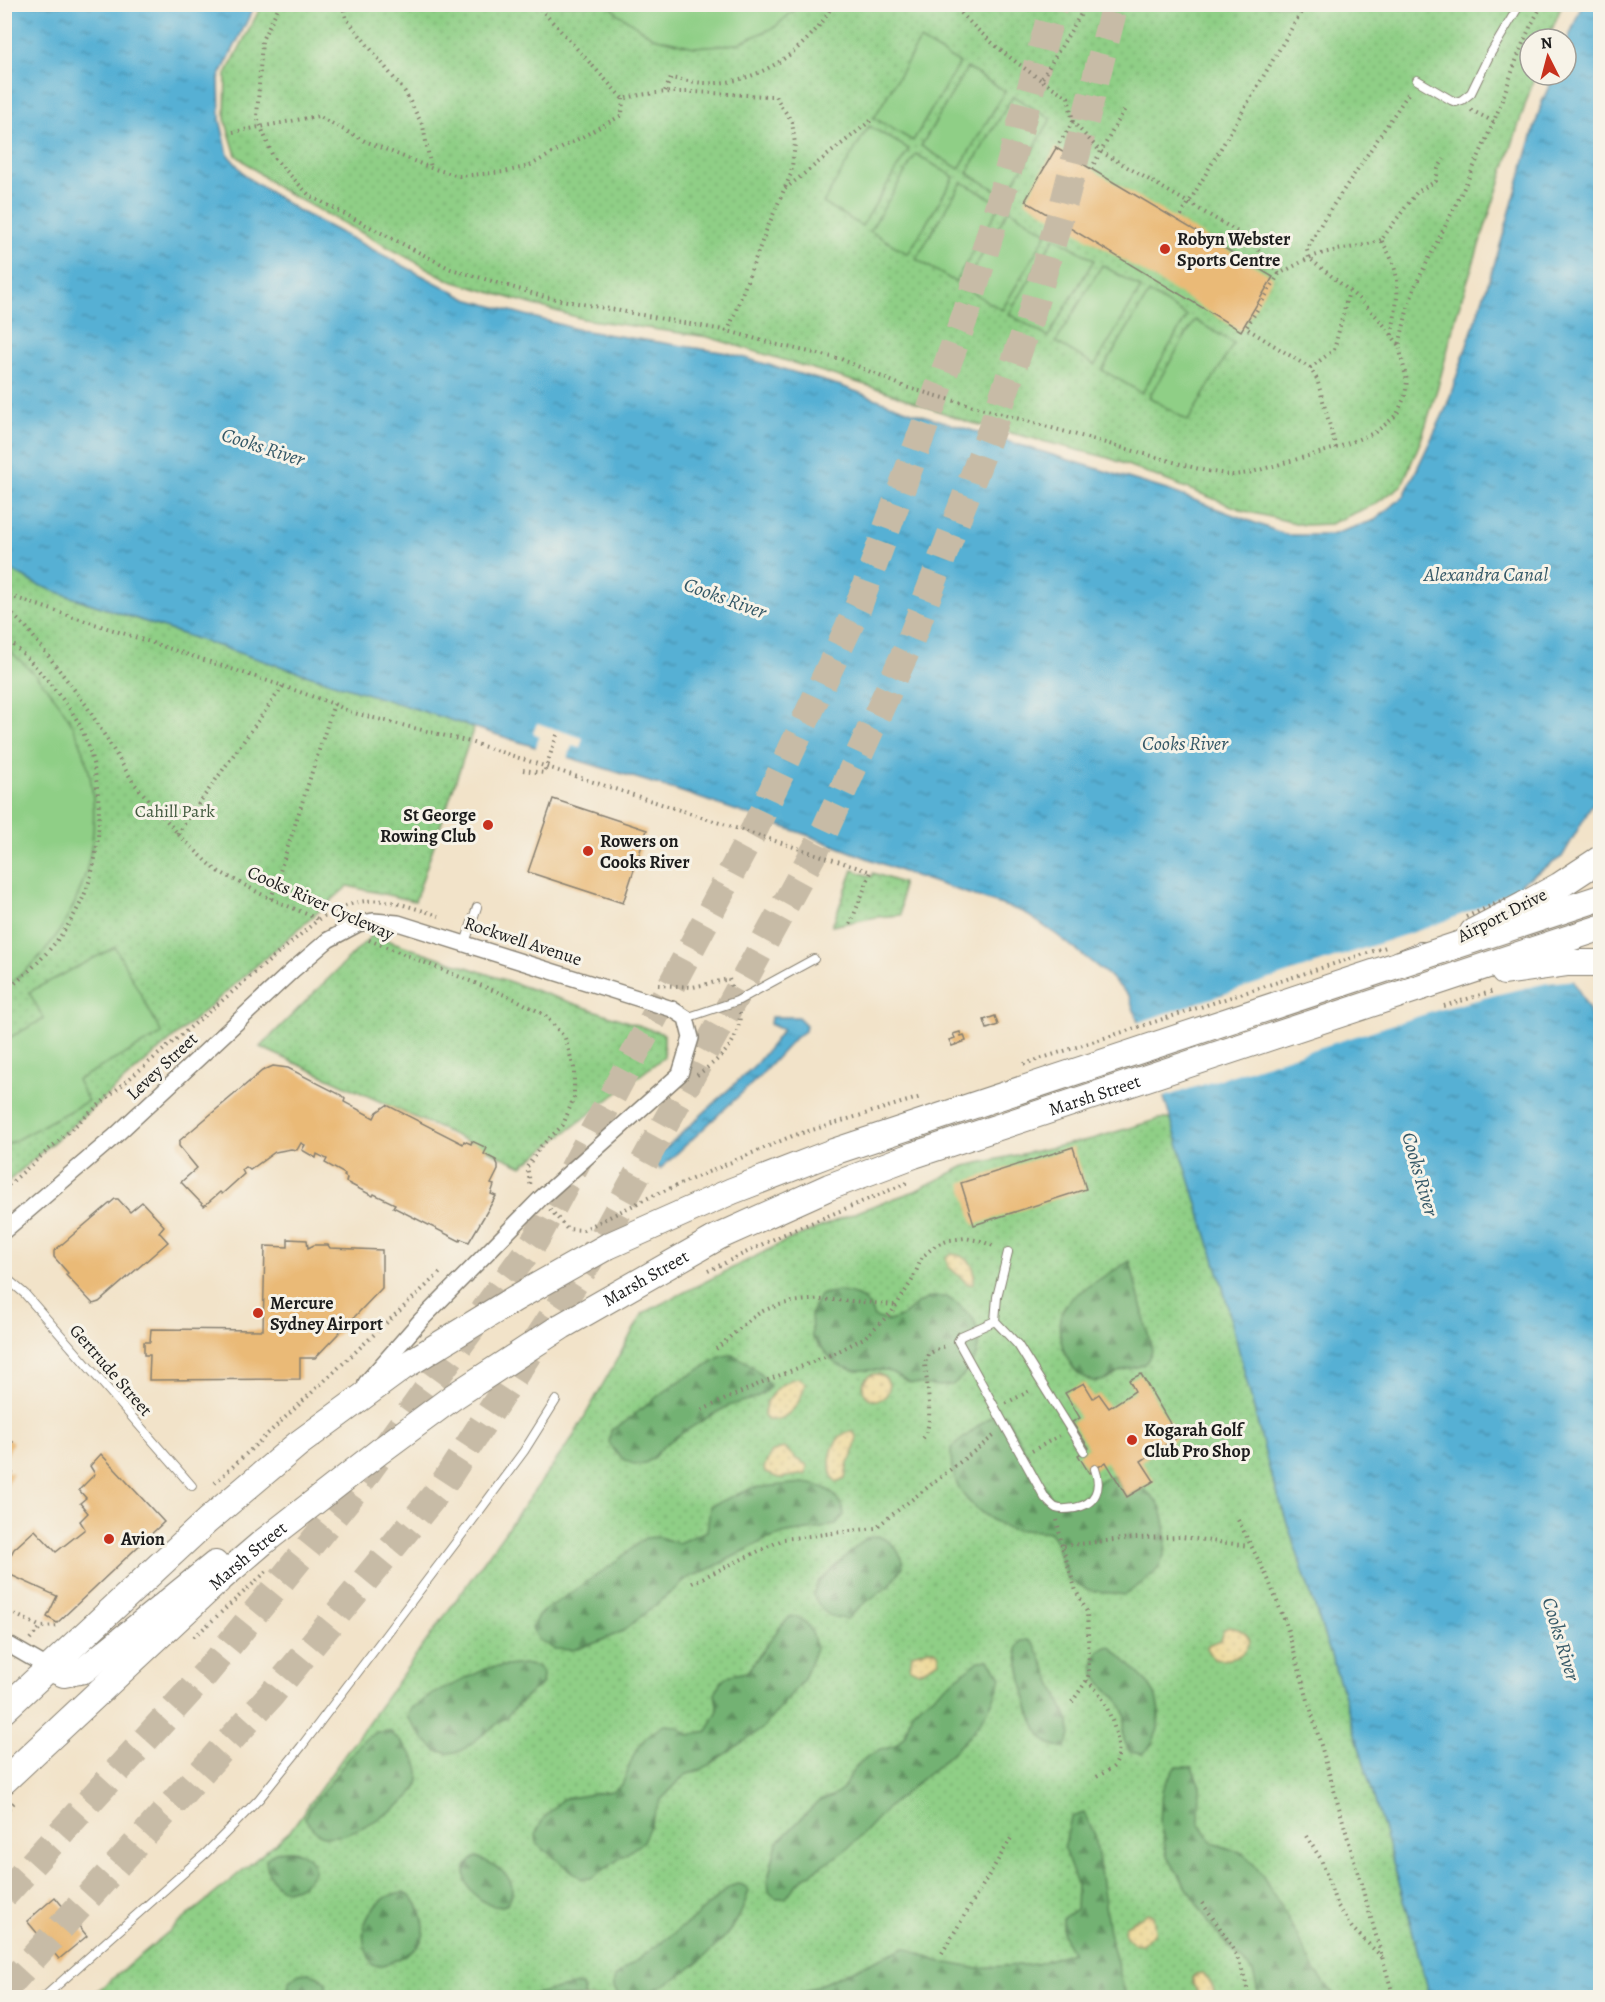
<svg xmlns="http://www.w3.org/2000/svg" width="1605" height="2002" font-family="Alegreya,serif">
<defs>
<pattern id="grass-dots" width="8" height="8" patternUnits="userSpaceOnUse" patternTransform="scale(1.5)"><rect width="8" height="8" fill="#8fcf86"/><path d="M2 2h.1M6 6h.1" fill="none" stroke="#7bb173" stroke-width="1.8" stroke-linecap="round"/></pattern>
<pattern id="forest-firs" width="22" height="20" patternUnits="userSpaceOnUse" patternTransform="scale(1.5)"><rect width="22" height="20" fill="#73b273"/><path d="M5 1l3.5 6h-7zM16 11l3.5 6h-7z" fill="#5e905e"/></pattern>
<pattern id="sand-dots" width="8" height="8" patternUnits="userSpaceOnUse" patternTransform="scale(1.5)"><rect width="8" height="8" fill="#eeda9e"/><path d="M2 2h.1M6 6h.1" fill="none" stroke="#ccba88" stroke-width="1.8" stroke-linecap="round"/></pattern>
<pattern id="water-ripples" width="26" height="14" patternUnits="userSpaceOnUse" patternTransform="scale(1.5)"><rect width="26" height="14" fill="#56b0d4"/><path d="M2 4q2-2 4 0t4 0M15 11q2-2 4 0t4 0" fill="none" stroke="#468eab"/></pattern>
</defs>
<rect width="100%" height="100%" fill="#f7f3e8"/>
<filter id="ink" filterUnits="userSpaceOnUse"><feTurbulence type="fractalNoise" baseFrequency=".0167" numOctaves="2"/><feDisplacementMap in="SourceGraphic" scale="12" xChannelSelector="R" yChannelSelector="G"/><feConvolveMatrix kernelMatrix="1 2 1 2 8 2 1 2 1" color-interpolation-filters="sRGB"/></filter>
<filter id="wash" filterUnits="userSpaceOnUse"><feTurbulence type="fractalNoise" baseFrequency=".008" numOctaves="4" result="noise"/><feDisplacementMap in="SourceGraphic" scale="24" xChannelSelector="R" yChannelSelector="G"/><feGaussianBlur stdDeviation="1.35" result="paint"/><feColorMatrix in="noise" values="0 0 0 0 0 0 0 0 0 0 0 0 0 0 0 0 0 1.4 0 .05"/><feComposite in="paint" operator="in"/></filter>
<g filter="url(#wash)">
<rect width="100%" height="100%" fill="#f2e3c9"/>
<!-- grass -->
<g fill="url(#grass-dots)" stroke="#567651" stroke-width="1.5">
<polygon points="262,5 1562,5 1548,39 1530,39 1530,75 1535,75 1457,313 1439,383 1421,440 1402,485 1375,504 1330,524 1304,525 1245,511 1109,458 968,422 882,390 708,337 583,319 451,281 278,188 236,155 225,119 226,74"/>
<path d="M4,567c56,29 116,46 175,66 98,32 197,63 295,94l-59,174 -67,-15 -343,298z"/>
<polygon points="853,870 872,877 873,873 902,883 901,915 876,917 832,926"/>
<polygon points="372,935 664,1034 664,1057 522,1166 260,1047"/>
<polygon points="1159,1119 1171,1119 1222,1284 1269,1468 1342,1689 1408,1913 1429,1997 89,1998 290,1831 573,1437 643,1313 788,1240 870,1207 915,1191 965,1166 1092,1139"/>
</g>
<!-- forest -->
<g fill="url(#forest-firs)" stroke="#486748" stroke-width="1.5">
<path d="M1130,1261l22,89c-7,22 -14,14 -31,21 -7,2 -14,10 -21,10 -28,3 -44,-39 -40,-63 1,-5 5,-12 8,-16 6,-9 50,-34 62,-41z"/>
<path d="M837,1291c19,3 30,5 37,26l15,4 14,-5 14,-12 14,-7h15l12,7 15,14 7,19 -4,19 -14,21 -10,8 -13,1 -28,-3 -24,-13h-35l-16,-6 -24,-27 -1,-24 9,-18z"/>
<path d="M732,1355c16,5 27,17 38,31 -10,14 -26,14 -41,20 -13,6 -27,15 -40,23 -8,4 -16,10 -23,15 -9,7 -12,18 -25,20 -15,2 -25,-11 -32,-21l2,-13 14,-8 43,-34 54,-32z"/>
<path d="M995,1415h10l47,84c34,18 35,-22 62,-23l13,21 15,-9c6,5 14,10 17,17 8,17 11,47 -1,63 -9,12 -22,19 -34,27l-35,-5 -22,-11 -13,-41 -5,-6c-12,-2 -26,-1 -38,-3 -6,-1 -12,-6 -17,-8 -30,-18 -44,-37 -43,-73l39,-31z"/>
<path d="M803,1483c21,2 37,9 41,32l-8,9 -14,4 -35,5 -22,7 -51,27 -24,10 -67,54 -25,11 -25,8 -19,-1 -15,-9 -7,-12 6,-13 75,-51 32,-26 14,-1 19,6 29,-12 3,-25 42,-18z"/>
<path d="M878,1536c15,6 23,15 25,31l-13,18 -28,20 -15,14c-21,-2 -24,-6 -34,-24l5,-13 48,-44z"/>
<path d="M791,1616c18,3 22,16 25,32l-12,31 -42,50 -61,41 -16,5 -25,26 -17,41 -51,36 -10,1 -45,-35 -1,-11 7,-14 19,-20 50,-8 10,-6 12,-31 12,-17 18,-12 12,1 13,9 18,-4 11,-21 -3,-16 5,-12 10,-7 17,-3 33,-45z"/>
<path d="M1028,1640l7,5 34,76 1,14 -4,12c-4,0 -7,1 -10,0 -28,-8 -36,-75 -39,-99l4,-7z"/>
<path d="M1110,1646l38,37 8,13 3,16 -1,17 -6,15 -10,10 -12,-2c-4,-7 -8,-14 -7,-22 1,-7 3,-11 1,-18 -4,-14 -19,-22 -26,-33 -9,-14 -4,-29 12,-33z"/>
<path d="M989,1660l12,17c-12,56 -68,91 -109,127 -15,13 -27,29 -42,42 -16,14 -37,23 -53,38 -4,4 -8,10 -11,14h-10l-7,-6 -1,-13 9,-36 42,-42 13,-4 10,-7 13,-23 13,-11 12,-6 15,-4 10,-11 7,-24 67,-50z"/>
<polygon points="524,1664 538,1667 543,1675 542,1684 531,1692 505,1718 461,1751 449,1753 437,1751 424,1739 407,1717 410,1709 433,1694 488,1668"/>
<path d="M390,1731c10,11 27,25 29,40 1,8 -1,16 -6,22 -13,16 -67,48 -89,43 -9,-2 -15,-11 -19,-18l2,-6 56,-72 14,-8z"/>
<polygon points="1175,1767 1192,1767 1200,1786 1199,1822 1213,1843 1245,1854 1261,1873 1286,1915 1316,1972 1336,1997 1259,1997 1253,1972 1212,1928 1167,1856 1160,1823 1162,1790"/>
<polygon points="1084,1813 1095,1835 1109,1932 1126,1997 792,1997 905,1947 937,1961 974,1968 1036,1964 1072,1952 1063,1935 1063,1918 1076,1909 1077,1885 1064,1849 1071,1817"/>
<path d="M288,1851c15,0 23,5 27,19 -5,7 -10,15 -18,18 -20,8 -30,-12 -31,-29l9,-7z"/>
<path d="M477,1857c16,7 40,18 34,39 -9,33 -72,-20 -34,-39z"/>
<path d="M737,1884l6,1 6,5c-3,10 -6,21 -12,30 -18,31 -80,82 -118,75l-5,-7v-11l79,-58 36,-32z"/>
<path d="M404,1892c17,10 27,38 14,54 -7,8 -36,23 -46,19 -2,-6 -5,-12 -7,-18 -7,-27 12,-52 39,-55z"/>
<polygon points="309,1973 319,1976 326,1983 327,1995 325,1997 290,1997 288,1992 289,1982 299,1974"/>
<polygon points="576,1985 582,1985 585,1997 522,1997"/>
</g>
<!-- sand -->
<g fill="url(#sand-dots)" stroke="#857b5d" stroke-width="1.5">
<path d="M952,1254c16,2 26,12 21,29l-5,1 -20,-18 -2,-8z"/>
<circle cx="876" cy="1387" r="13"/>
<path d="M798,1378l7,5c-3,18 -16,39 -37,37l-4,-4c-1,-17 18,-36 34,-38z"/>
<path d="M852,1431l5,6 -4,18 -5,7 -3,16 -9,4c-13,-14 -4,-49 16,-51z"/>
<polygon points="785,1448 796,1459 807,1465 806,1474 779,1478 765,1473 764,1468 771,1453 779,1449"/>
<path d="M1229,1627c9,1 18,5 21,15 -6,15 -21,20 -36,17l-7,-11 1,-3 12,-5 4,-11z"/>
<path d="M929,1649c8,1 11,4 10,12l-20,11 -9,-4 2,-14z"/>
<path d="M1148,1913l5,3 2,16 -13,12 -9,-1c-6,-5 -12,-10 -7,-18z"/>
<path d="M1203,1974c7,5 13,15 10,23h-13l-7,-13v-6l2,-3z"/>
</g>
<!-- garden -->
<g fill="#8fcf86" stroke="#567651" stroke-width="1.5">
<polygon points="610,5 800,5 775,27 737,44 694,47 653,37 618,14"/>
<polygon points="920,40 959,63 913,141 874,118"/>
<polygon points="967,68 1005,91 959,169 921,146"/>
<polygon points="1013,96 1051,119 1006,196 967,173"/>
<polygon points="869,126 909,149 862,226 823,203"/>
<polygon points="916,154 954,177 908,254 870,231"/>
<polygon points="962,182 1001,204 955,282 916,259"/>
<polygon points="1009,209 1047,233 1002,310 963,287"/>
<polygon points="1055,237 1094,260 1048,337 1009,314"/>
<polygon points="1102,265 1141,288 1095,365 1056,342"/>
<polygon points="1149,293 1187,316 1142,393 1102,370"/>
<polygon points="1195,320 1234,343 1188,421 1149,397"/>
<path d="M5,647c27,23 51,47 68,79 45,90 14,205 -68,261z"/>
<polygon points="115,947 162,1034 77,1080 88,1101 5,1146 5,1040 44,1019 29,992"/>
</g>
<!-- water -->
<g fill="url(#water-ripples)" stroke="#396678" stroke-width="1.5">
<polygon points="4,5 255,5 219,78 220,119 228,155 248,178 297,210 467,299 580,330 728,353 841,386 912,412 1170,491 1287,535 1331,535 1375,520 1404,496 1446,408 1497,256 1542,102 1554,75 1566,75 1566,44 1582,5 1600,5 1600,791 1562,857 1521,883 1589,1010 1600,1049 1600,1997 1429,1997 1408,1913 1342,1689 1269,1468 1222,1284 1156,1072 1129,996 1108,975 1057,935 1023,912 906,873 807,835 682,792 564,756 245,655 71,597 36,584 5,567"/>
<polygon points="771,1017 798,1017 806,1025 805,1031 795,1038 759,1077 660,1169 652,1161 756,1064 783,1030 770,1024"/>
</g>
<!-- pier -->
<g fill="#f2e3c9">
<polygon points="537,723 583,738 580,748 572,746 567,761 535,750 539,736 533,733"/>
<polygon points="1525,884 1576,980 1547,983 1499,994 1435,1011 1161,1098 1136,1023 1435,925 1475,909"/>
</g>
<g id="blocks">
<!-- building -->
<g fill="#eaba77">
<polygon points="1056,148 1273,277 1241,331 1025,201"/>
<polygon points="553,799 647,830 623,903 528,872"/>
<polygon points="995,1016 998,1025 987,1029 984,1020"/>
<polygon points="960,1032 961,1036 964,1035 966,1041 952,1046 949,1040 955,1038 953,1034"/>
<polygon points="273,1066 288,1068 341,1095 345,1099 344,1102 374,1118 377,1112 387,1105 463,1144 464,1141 471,1144 472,1141 487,1148 484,1154 496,1160 498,1165 498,1170 491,1184 494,1185 491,1194 496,1196 469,1242 461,1239 460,1241 393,1207 395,1204 374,1194 373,1196 346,1182 347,1178 344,1176 345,1174 325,1163 327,1159 317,1154 316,1158 302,1150 305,1145 301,1143 297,1150 291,1149 275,1152 250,1170 246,1167 242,1170 244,1174 222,1194 220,1192 204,1206 181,1182 197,1168 179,1146 179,1141 262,1071"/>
<polygon points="1073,1147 1086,1189 974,1225 961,1183"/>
<polygon points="115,1199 118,1199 130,1212 142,1202 164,1226 159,1232 168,1242 99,1302 93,1304 66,1275 68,1273 54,1257 54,1251"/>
<polygon points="288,1239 307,1240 308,1248 314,1245 328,1245 330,1248 382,1250 382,1288 315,1358 300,1358 300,1379 149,1380 150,1355 144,1355 144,1342 150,1342 151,1329 263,1330 265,1246 288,1247"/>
<polygon points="1141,1374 1178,1437 1141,1461 1154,1481 1127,1497 1106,1462 1089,1473 1078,1455 1089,1448 1072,1422 1080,1418 1065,1393 1084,1383 1093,1398 1099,1394 1109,1408 1135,1391 1129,1380"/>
<polygon points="4,1438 13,1442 5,1461 4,1461"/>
<polygon points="101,1454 164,1522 57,1623 47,1617 57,1596 4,1572 4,1568 14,1549 35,1530 56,1552 85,1529 80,1521 88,1513 80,1503 86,1498 79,1490 95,1474 90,1466"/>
<polygon points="4,1470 13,1473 4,1492"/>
<polygon points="55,1897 87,1936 59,1959 27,1921"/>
</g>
</g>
</g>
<g filter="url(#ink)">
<use href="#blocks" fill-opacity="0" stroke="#878072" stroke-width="1.5"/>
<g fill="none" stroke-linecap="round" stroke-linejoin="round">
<!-- highway-tunnel -->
<g stroke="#c7bba6" stroke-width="28" stroke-dasharray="28 14" stroke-linecap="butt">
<polyline points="4,1895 206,1673 351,1495 536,1239 755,828 858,607 968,308 999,204 1054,4"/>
<polyline points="4,1990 271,1695 440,1489 596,1250 819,843 908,647 992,428 1031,315 1065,199 1115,4"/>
</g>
<defs>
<g id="lane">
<polyline points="1417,80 1451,100 1456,102 1462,100 1471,93 1489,56 1520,4"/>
<polyline points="465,943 477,907"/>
<polyline points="686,1018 737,1001 814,959"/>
<polyline points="1008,1252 997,1297 995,1321 1018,1345 1084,1451"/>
<polyline points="4,1276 25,1294 192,1486"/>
<path d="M995,1321l-34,15 -3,5 87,157c3,3 7,8 11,10 5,2 13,1 19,0 21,-4 27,-20 20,-39"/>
<polyline points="43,1998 206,1853 259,1799 301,1747 466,1529 524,1451 556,1400"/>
</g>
<g id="street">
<polyline points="4,1231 115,1136 293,970 328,940 358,924 373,921 398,923 672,1009 686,1018 691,1038 680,1074 541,1198 422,1319 366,1383"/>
<polyline points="4,1642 49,1668"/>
</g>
<g id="primary">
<polyline points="1473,932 1526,904"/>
<polyline points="1504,972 1568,963 1600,963"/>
<polyline points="49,1668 64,1674 84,1670 215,1564"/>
<polyline points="4,1710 207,1521 298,1444 403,1367 514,1299 608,1246 732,1191 833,1152 1400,964 1421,955"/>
<path id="s1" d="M4,1781l216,-202 42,-36 118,-92 73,-54 109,-71 156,-89 111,-50 85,-32 686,-227"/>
</g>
</defs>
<!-- lane casing -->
<use href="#lane" stroke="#878072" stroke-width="10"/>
<!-- street casing -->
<use href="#street" stroke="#878072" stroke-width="18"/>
<!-- primary casing -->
<use href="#primary" stroke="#878072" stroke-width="28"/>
<!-- path -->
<g stroke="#878072" stroke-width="4" stroke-dasharray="1.5 4.5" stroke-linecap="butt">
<path d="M280,4l-18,36 -5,77 16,40 37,39 141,73 94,28 183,34 46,13 67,15 64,28 301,84 27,4 16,-2 87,-25 38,-15 12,-9 11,-10 8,-18 2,-15 -8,-35 8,-35 8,-25c27,-54 55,-107 78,-163 17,-40 26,-81 50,-119"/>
<polyline points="342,4 346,18 405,92 423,126 431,168"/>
<path d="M536,4l87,95c49,-14 102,-3 152,-3l17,26 3,22 -4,30 -25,57 -38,100"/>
<path d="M953,4c26,30 56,54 88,76"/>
<path d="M665,91l6,-13c11,2 22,4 33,5 52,3 105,-33 129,-79"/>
<polyline points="1471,110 1494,122"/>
<polyline points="1073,122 1068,97 1041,80 1087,4"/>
<polyline points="233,132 318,116 365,141 431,168 459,176 504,172 529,166 622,115 623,99"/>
<polyline points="1056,148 1073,122 1100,151 1238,232 1257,248 1279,274"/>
<polyline points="1091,169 1125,109"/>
<polyline points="785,189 874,118"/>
<polyline points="1178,221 1306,4"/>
<path d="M1381,240c-23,9 -49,8 -72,18 32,26 68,52 90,88"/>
<path d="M1392,335c5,-40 13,-58 -11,-95l36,-48 19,-11 2,-12 6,-10"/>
<polyline points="1310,368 1334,350 1349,291"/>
<polyline points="1336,448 1317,379 1310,368 1246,328 1279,274 1309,258 1307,250 1322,222 1410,91"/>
<polyline points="4,594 283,686 334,704 350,712 470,742 871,872 850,925"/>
<polyline points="4,607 26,627 86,705 133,782 180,836 216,870 263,895 320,920"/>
<path d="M4,638c17,12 30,27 43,42 11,14 24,28 32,44 26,51 27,131 0,182 -18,35 -44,62 -75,86"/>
<polyline points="523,770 544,773 557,735"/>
<polyline points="177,834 283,686"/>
<polyline points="1595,840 1600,820"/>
<polyline points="271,899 334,704"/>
<polyline points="369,940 517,1000 545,1015 565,1038 574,1068 574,1097 563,1125 541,1146 527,1167 531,1187"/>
<polyline points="658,985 693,987 729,979 732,989"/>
<polyline points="1444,1006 1494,991"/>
<path d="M697,1075c23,-16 43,-32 43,-62"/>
<path d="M4,1189l106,-94 209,-176c48,-29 71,-19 120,-3"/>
<polyline points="550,1209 567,1229 583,1230 650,1197 792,1136 921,1097"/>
<polyline points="708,1271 782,1235 907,1183"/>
<path d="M716,1349c14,-11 32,-30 47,-38 41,-19 89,-9 133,-6"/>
<polyline points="1006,1403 1032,1390"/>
<polyline points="702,1410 763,1382 835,1353 864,1338 892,1312 913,1279 922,1257 936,1245 950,1240 965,1238 981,1241 996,1247"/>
<path d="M923,1438c12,-13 3,-57 2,-75l3,-9 19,-9"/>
<polyline points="1032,1451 1059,1436"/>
<polyline points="215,1483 442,1271"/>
<polyline points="1057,1520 1062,1546"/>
<polyline points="1238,1520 1268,1579 1286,1624 1394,1998"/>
<polyline points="692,1583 784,1539 875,1528 995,1435"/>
<polyline points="4,1609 41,1627"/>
<polyline points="194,1637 267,1571"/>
<polyline points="30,1639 41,1627 59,1626"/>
<path d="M1087,1680c5,6 12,12 15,18 8,15 22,49 14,65 -3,7 -16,11 -23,16"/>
<polyline points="1072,1702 1087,1680 1089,1673 1088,1632 1087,1612 1076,1591 1062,1546 1131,1538 1182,1537 1249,1546"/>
<polyline points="4,1812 17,1800"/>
<polyline points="1306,1836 1321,1859 1336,1903 1352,1928 1382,1957"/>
<path d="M1202,1903c24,33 40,53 47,95"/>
<polyline points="942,1953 1013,1835"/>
</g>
<!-- lane -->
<use href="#lane" stroke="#fff" stroke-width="8"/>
<!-- street -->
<use href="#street" stroke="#fff" stroke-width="15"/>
<!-- primary -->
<use href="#primary" stroke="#fff" stroke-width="26"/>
<defs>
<g id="primary-bridge">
<polyline points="1526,904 1559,886 1600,859"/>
<polyline points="1400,964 1600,898"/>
</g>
</defs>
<!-- primary-bridge casing -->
<use href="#primary-bridge" stroke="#878072" stroke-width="28" stroke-linecap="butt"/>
<!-- path-bridge -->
<g stroke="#878072" stroke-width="4" stroke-dasharray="1.5 4.5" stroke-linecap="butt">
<polyline points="1466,917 1506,899"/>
<polyline points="1024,1064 1386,947"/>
</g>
<!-- primary-bridge -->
<use href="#primary-bridge" stroke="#fff" stroke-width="26"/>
</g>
</g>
<!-- markers -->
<g fill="#c8321e" stroke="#f7f3e8" stroke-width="2">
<circle cx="1165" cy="249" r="6"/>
<circle cx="488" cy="825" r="6"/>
<circle cx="588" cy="851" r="6"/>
<circle cx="258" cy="1313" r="6"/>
<circle cx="1132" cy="1440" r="6"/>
<circle cx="109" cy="1539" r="6"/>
</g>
<g text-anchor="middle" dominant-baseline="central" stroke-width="6" stroke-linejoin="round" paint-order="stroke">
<!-- poi labels -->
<g font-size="18" font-weight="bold" fill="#1c1c1c" stroke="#f7f3e8" text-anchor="start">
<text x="1177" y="239">Robyn Webster<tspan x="1177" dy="21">Sports Centre</tspan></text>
<text x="476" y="815" text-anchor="end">St George<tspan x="476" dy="21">Rowing Club</tspan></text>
<text x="600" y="841">Rowers on<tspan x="600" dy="21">Cooks River</tspan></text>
<text x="270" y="1303">Mercure<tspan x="270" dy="21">Sydney Airport</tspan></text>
<text x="1144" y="1430">Kogarah Golf<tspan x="1144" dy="21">Club Pro Shop</tspan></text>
<text x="121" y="1539">Avion</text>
</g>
<!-- park labels -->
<g font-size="18" fill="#445b41" stroke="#f7f3e8">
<text x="175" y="811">Cahill Park</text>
</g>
<!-- street labels -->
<g font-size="18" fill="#1c1c1c" stroke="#f7f3e8">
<text transform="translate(321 903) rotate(24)">Cooks River Cycleway</text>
<text transform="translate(1502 915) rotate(-27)">Airport Drive</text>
<text transform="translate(523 941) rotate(18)">Rockwell Avenue</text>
<text transform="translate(162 1066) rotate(-43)">Levey Street</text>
<text stroke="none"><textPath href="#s1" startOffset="1304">Marsh Street</textPath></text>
<text stroke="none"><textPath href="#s1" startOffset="818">Marsh Street</textPath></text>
<text transform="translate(111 1370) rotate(49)">Gertrude Street</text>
<text stroke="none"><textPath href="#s1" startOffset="332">Marsh Street</textPath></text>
</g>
<!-- water labels -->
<g font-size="20" font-style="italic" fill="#335766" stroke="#f7f3e8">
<text transform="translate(263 447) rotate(18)">Cooks River</text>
<text x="1486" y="574">Alexandra Canal</text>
<text transform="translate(725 598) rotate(20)">Cooks River</text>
<text x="1185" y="743">Cooks River</text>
<text transform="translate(1420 1174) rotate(74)">Cooks River</text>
<text transform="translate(1561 1639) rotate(73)">Cooks River</text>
</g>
</g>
<!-- margin -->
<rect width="1605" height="2002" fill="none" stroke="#f7f3e8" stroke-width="24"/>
<!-- north arrow -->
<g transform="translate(1548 57) rotate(354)"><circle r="28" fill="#f7f3e8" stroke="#9f9d96" stroke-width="1.5"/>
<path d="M0-4.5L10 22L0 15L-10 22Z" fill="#c8321e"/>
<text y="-9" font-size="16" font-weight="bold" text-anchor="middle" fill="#1c1c1c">N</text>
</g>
</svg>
